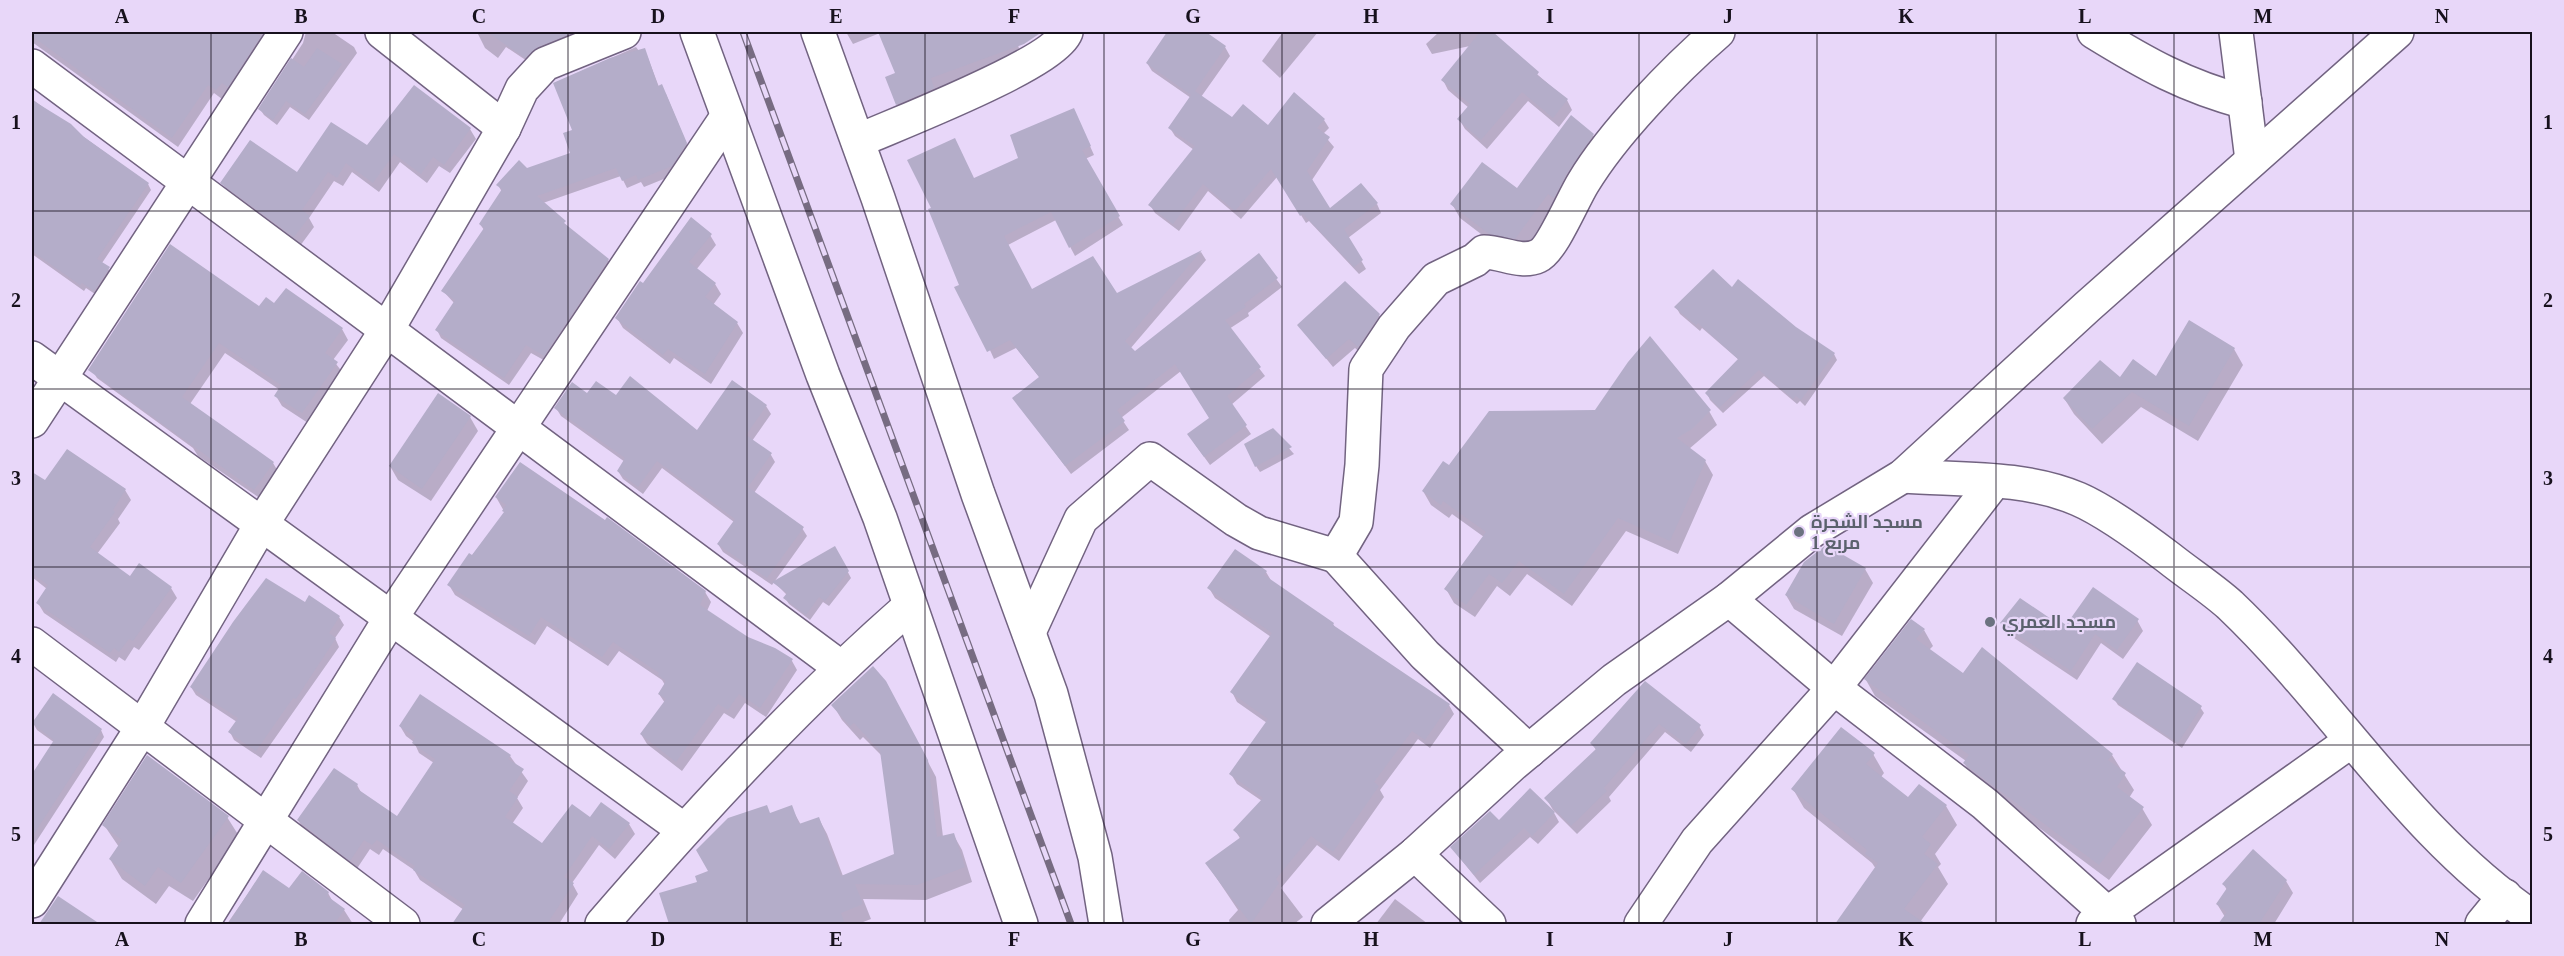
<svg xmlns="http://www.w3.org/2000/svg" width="2564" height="956" font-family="'Times New Roman',Cairo,serif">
<rect width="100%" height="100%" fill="#e8d7f9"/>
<!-- shadow -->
<g fill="#0003">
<polygon points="32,32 277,32 222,99 214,93 178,147 32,42"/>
<polygon points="306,32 332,32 354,47 357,53 309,120 290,107 277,125 264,115 260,109 303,43"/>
<polygon points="477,32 597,32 530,63 506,47 498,58 485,48"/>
<polygon points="846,32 1025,32 1015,36 1024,64 906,121 897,104 897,74 880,33 853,44"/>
<polygon points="1169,32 1203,32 1225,47 1230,56 1201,97 1232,119 1268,127 1324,120 1329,128 1323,134 1334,147 1312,180 1330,210 1377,204 1381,213 1348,238 1366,269 1359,274 1309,221 1306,223 1277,177 1241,219 1208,191 1179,231 1155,213 1150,205 1194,150 1175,136 1170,128 1191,98 1152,71 1147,63"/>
<polygon points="1283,32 1318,32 1280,78 1262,61"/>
<polygon points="1439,32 1488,32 1567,100 1572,110 1559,127 1528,101 1487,149 1465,129 1459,119 1469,108 1448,90 1443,80 1470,46 1432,54 1426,44"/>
<polygon points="636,47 639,51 644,50 648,58 659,87 666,94 690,152 676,174 644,187 641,182 627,188 621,176 543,203 569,228 608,260 613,268 549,363 531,353 509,385 441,338 437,330 455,304 443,291 484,230 480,224 502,192 498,185 527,169 572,154 574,131 555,83"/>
<polygon points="414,87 470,129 476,139 450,173 439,166 427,183 400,162 379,192 352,172 343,186 334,181 309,218 314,227 300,246 228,192 222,183 297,174 367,147"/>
<polygon points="32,99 148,184 151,190 102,263 113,274 98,296 86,288 84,291 32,254"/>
<polygon points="1078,119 1094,155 1085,159 1123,225 1075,256 1056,220 1008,245 1031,290 1117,295 1201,252 1206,260 1130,349 1134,353 1259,255 1282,287 1248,313 1249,316 1229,329 1265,376 1231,405 1251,434 1210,465 1194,443 1211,419 1181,371 1121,418 1129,430 1071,474 1014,398 1040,378 1016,348 994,359 961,286 974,179 1020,159"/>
<polygon points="1593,135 1601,149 1523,252 1498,247 1460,218 1452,204 1517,190"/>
<polygon points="710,235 716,245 696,270 715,284 721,294 713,305 737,323 743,333 711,384 674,358 670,364 623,328 617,318 643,285"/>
<polygon points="1732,290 1834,354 1837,360 1805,406 1800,401 1797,404 1764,376 1723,413 1710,400 1707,393 1739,360 1702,328 1700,331 1680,314 1676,307"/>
<polygon points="274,305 342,329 348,340 333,360 343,373 308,423 282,406 276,396 280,390 225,353 190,404 273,463 279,473 261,499 198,456 193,448 97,378 91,368 259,308"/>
<polygon points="1379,315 1385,325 1364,356 1355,348 1333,367 1299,325"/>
<polygon points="2234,349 2243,365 2198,441 2141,407 2102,444 2074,414 2064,398 2121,379 2157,378"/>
<polygon points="587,395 617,397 697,432 766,406 771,414 752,441 771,455 775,462 754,493 802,528 807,536 772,585 723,552 718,544 734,522 662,468 643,494 623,479 618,471 625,462 561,416 556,408"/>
<polygon points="438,396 470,417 478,431 431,501 398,480 390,466"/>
<polygon points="1709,411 1717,425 1689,449 1705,461 1713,475 1678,554 1626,531 1572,606 1527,574 1510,596 1497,586 1475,617 1454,603 1446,589 1484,537 1452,514 1449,518 1431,505 1423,491 1449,468"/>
<polygon points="1273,430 1294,454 1260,472 1256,466"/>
<polygon points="67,451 125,490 131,500 118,519 120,523 97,554 130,578 171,588 177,598 139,650 134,647 125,661 119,657 116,662 44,613 38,603 47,589 32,577 32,499"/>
<polygon points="496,497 705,592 711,602 707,611 747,638 792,661 797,670 766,717 745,703 734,719 724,713 682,771 647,744 641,734 665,703 659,694 665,685 662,680 619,651 608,666 547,626 535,645 455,595 449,585 505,513"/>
<polygon points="835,548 851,578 829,606 823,602 810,620 789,604 785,598 787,595 774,582"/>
<polygon points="1235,551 1266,572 1272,582 1333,624 1336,629 1449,705 1454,714 1430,748 1418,739 1380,790 1384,797 1339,861 1317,845 1281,888 1303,917 1294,924 1230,924 1229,920 1238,910 1207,864 1241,840 1235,830 1262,801 1237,784 1231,774 1267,723 1237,702 1232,692 1271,637 1215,598 1209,588"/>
<polygon points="1865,569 1873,583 1842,636 1794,609 1786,595"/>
<polygon points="305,604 339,617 344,625 335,638 339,647 261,758 234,740 230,732 237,722 196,695 191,687"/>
<polygon points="2137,620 2143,631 2123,659 2101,643 2077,680 2008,634 2002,623 2066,627"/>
<polygon points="1924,630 1933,646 1929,650 1963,675 2112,755 2134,790 2129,798 2142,808 2152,825 2109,880 1974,779 1964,763 1966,761 1875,696 1866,680"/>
<polygon points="1645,683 1699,726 1704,735 1691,752 1665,732 1609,797 1611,801 1577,834 1553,810 1546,798 1596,750 1592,743"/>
<polygon points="894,698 936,777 943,837 953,834 962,850 972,882 926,900 863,899 871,919 858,924 670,924 661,894 699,883 771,814 791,807 801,825 819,819 827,834 843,876 895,855 883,757 863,737 860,740 842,720 833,705"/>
<polygon points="2114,699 2200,707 2204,713 2182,748 2118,705"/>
<polygon points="33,723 101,730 104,737 32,848 32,777 55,743 37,730"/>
<polygon points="400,726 510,756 528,781 517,798 523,808 512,824 542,845 590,819 601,804 629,824 635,834 615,859 599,845 572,883 578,894 559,924 539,922 538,924 454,924 464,910 420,880 414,870 383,849 379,855 370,849 356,870 304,830 298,820 357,785 362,794 398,818 434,763 419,753 414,742 406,736"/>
<polygon points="1873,754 1884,773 1881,777 1909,799 1919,786 1946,806 1957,825 1935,854 1941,864 1938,867 1948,884 1920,922 1923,924 1837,924 1876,869 1872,863 1804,808 1793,789"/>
<polygon points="1553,811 1559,822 1538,844 1530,837 1480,883 1452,848 1499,822"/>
<polygon points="227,817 239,836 193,901 169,886 156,904 122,879 110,859 119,847 104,825"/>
<polygon points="263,872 290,890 328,893 333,902 344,910 353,924 227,924"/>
<polygon points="2286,881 2293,893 2274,924 2220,924 2225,917 2217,904 2227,890 2224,885"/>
<polygon points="58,898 94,924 41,924"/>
<polygon points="1395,899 1428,924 1376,924"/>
</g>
<!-- building -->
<g fill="#b4adc9">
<polygon points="32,32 254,32 261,36 228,87 222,83 216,90 208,85 172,138 32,36"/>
<polygon points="487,32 575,32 538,47 525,58"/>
<polygon points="878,32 1042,32 1024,44 931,78 934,88 896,105 885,77 895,73"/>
<polygon points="1167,32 1206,32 1226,46 1195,91 1232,117 1243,104 1268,125 1294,92 1325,119 1317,128 1330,137 1307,171 1330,208 1361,183 1378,203 1344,229 1363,260 1354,267 1303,214 1300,216 1271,169 1235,211 1203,184 1173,224 1148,205 1195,146 1168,128 1191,95 1146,63"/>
<polygon points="1480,32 1493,32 1539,72 1537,75 1568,99 1553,118 1522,92 1481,140 1457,119 1470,104 1441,80"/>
<polygon points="317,48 342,64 305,114 286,101 273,120 258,109 291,58 304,67"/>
<polygon points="645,48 658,86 662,84 687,143 672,166 638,180 636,175 622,181 616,168 537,196 566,221 564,223 609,259 544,356 526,345 504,378 435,330 455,300 441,291 484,228 479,224 502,189 496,185 519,160 527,168 570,153 563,133 572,130 553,83 610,58"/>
<polygon points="414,85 471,128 444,165 433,157 421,174 394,154 373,183 346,163 337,178 328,172 302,210 310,216 294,237 220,183 250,140 297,172 331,122 367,145"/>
<polygon points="32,100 71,124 84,137 149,183 97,259 110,267 94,291 82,283 80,285 32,251"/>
<polygon points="1074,108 1091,146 1082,150 1120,216 1069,248 1051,212 1004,236 1032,289 1093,256 1117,293 1202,250 1125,341 1135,351 1259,253 1278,278 1244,304 1246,307 1225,320 1261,367 1227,396 1247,425 1204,457 1187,434 1209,418 1175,364 1117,410 1125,421 1065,466 1012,398 1039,377 1010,340 987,352 954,287 959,285 928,209 931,208 907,160 955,138 974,178 1018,158 1010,135"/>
<polygon points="1571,115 1594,134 1567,173 1554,198 1548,194 1515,239 1489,234 1450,204 1482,162 1517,188"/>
<polygon points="691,217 712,234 689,262 716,283 705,297 738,322 705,374 668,349 663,355 615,318 640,281 643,283"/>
<polygon points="170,244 259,306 266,297 274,303 286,288 343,328 325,353 338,362 302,413 274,396 281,385 219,343 182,397 274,462 254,490 88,370"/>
<polygon points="1713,269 1732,287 1738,279 1796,327 1835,353 1801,400 1796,396 1793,399 1759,370 1719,408 1705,393 1738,359 1698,323 1696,325 1674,307"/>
<polygon points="1345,281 1380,314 1358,347 1349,339 1326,359 1297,325"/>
<polygon points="2189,320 2235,348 2189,426 2132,392 2092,429 2063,398 2100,360 2120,377 2133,359 2156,376"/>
<polygon points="1650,336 1711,410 1692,429 1677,438 1706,460 1670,541 1618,518 1564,594 1519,561 1502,583 1489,574 1466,605 1444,589 1486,532 1443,501 1441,505 1422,491 1443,461 1449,465 1489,411 1595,410 1628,362"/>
<polygon points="630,376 697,430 732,380 767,405 746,435 772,453 748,487 804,527 767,578 717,544 735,519 657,461 638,487 617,471 625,458 554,408 572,382 587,393 596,381 616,395"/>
<polygon points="438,393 471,416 422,489 389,466"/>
<polygon points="1273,428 1292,447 1255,467 1244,444"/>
<polygon points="67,449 126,489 113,510 115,512 90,547 130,576 139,563 172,587 133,641 129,639 119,652 114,648 110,653 36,603 48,585 32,573 32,472 45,480"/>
<polygon points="520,462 605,520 607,517 706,591 700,605 748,637 775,648 793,659 760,708 739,694 728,710 718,704 676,762 640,734 666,699 658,694 666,681 658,675 659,673 613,642 602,657 541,617 529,636 447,585 469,553 472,555 504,512 502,511 506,505 495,497"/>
<polygon points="1826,545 1866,568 1834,624 1785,595 1804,562"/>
<polygon points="835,546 849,571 825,601 819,597 806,615 783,598 787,593 772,582"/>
<polygon points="1235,549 1267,571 1264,575 1334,623 1333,625 1450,704 1425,740 1412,731 1374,782 1379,786 1333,852 1311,836 1276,879 1279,883 1251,924 1205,863 1241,837 1233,830 1263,798 1229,774 1268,719 1230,692 1272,633 1207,588"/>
<polygon points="266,578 305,602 309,595 340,616 329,633 336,638 296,699 293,698 256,751 228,732 238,718 190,687 233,622"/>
<polygon points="2093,587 2139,619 2117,650 2095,634 2071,671 2000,623 2020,598 2057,623 2059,620 2066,625"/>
<polygon points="1911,619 1925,629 1916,639 1963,673 1982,647 2113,754 2108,760 2126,773 2117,787 2144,807 2099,865 1963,763 1969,755 1864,679"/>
<polygon points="2137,662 2202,706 2178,743 2112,699"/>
<polygon points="873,666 886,681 928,760 937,837 954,833 965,867 917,885 855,884 863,904 841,913 845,924 669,924 659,893 697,882 695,876 708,871 696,850 728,818 767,805 770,813 792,805 799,824 819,817 841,876 894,854 880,751 854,723 850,726 831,705"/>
<polygon points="1645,681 1701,725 1686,744 1659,724 1604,788 1607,791 1571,826 1544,798 1596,749 1590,743"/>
<polygon points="53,693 102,729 32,837 32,774 54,740 32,723"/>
<polygon points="420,694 511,755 508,759 524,769 509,791 518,797 505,817 542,843 572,804 590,817 601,802 630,823 609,849 592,836 564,877 574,883 547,924 452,924 465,905 413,870 415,866 377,840 372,845 364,840 350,861 297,820 334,768 358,784 356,788 397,816 435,759 412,743 415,737 399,726"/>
<polygon points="1841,727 1875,753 1866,764 1908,797 1919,784 1947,805 1922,837 1931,844 1924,854 1938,864 1904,909 1926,924 1835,924 1878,863 1865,854 1867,850 1791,789"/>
<polygon points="147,755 229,816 181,883 158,867 145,886 109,859 122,840 102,825"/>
<polygon points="1530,788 1555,812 1532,836 1524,828 1474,875 1450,847 1490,811 1499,820"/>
<polygon points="2253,849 2287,880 2259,924 2218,924 2227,912 2216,904 2227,888 2222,884"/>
<polygon points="263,870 289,888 302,871 329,892 327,896 345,909 334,924 228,924"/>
<polygon points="58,896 100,924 39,924"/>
</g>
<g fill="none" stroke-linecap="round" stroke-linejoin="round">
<defs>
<g id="minor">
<polyline points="382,32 504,128"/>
<polyline points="697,32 823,375 880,518 1021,924"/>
<polyline points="818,32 878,198 978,494 1051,694 1095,857 1106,924"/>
<path d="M2094,32c52,32 91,54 151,70"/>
<polyline points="2236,32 2252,160"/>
<polyline points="32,66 840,667"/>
<path d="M858,141c38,-17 196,-77 208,-109"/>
<polyline points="32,358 684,830"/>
<polyline points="32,421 286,32"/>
<path d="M1903,476c57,4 121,0 175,23 28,12 66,40 91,59 20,16 42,30 61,47 105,100 181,230 302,312"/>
<polyline points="1336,556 1425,655 1529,751"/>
<polyline points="1729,599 1834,688 1985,804 2119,924"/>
<path d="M1029,632l52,-113 69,-60 86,61 23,13 77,23 20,-34 6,-57 4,-96 28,-42 42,-48 39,-19 9,-8c18,0 37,12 54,4 14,-6 35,-57 45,-73 30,-50 91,-113 135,-151"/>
<polyline points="32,644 403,924"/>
<polyline points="1415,854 1489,924"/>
<polyline points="32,901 142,728 261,525 388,328 504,128 522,89 545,64 624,32"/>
<polyline points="202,924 390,619 727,117"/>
<path d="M602,924c97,-112 197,-221 308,-318"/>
<polyline points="1328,924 1415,854 1512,765 1614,680 1729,599 1812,531 1903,476 2087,307 2397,32"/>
<polyline points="1641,924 1697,841 1834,688 1994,482"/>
<polyline points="2093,924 2351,741"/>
<polyline points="2482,924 2505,896"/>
</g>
</defs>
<!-- minor casing -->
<use href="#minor" stroke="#726381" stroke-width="36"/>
<!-- minor -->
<use href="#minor" stroke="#fff" stroke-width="33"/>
<defs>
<polyline id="rail" points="743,32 1071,924"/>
</defs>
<!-- rail casing -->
<use href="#rail" stroke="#776c82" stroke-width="7"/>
<!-- rail -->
<use href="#rail" stroke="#e8d7f9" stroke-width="4.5" stroke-dasharray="14" stroke-linecap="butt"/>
</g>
<!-- grid -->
<path fill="none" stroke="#17111d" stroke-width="1.5" stroke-opacity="0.55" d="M211,32v892M390,32v892M568,32v892M747,32v892M925,32v892M1104,32v892M1282,32v892M1460,32v892M1639,32v892M1817,32v892M1996,32v892M2174,32v892M2353,32v892M32,211h2500M32,389h2500M32,567h2500M32,745h2500"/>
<!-- markers -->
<g fill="#6b7280" stroke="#e8d7f9" stroke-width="2">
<circle cx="1799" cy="532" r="6"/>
<circle cx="1990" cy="622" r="6"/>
</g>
<g text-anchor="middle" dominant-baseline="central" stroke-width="4.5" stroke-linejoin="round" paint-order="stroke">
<!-- worship labels -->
<g font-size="18" font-weight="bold" fill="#5b616d" stroke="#e8d7f9" text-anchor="start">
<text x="1811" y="522">مسجد الشجرة<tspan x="1811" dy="21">مربع 1</tspan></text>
<text x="2002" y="622">مسجد العمري</text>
</g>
</g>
<!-- border -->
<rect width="2564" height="956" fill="none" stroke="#e8d7f9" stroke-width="66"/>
<rect x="33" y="33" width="2498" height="890" fill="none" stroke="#17111d" stroke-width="2"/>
<g font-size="20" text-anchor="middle" font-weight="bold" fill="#17111d">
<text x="122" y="23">A</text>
<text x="301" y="23">B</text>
<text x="479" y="23">C</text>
<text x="658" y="23">D</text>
<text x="836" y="23">E</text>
<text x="1014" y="23">F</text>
<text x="1193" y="23">G</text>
<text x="1371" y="23">H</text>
<text x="1550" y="23">I</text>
<text x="1728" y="23">J</text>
<text x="1906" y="23">K</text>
<text x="2085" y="23">L</text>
<text x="2263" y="23">M</text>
<text x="2442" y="23">N</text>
<text x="16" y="129">1</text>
<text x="2548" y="129">1</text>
<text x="16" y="307">2</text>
<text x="2548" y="307">2</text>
<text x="16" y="485">3</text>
<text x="2548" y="485">3</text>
<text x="16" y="663">4</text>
<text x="2548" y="663">4</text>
<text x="16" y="841">5</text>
<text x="2548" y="841">5</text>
<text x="122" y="946">A</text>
<text x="301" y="946">B</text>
<text x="479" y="946">C</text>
<text x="658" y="946">D</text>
<text x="836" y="946">E</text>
<text x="1014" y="946">F</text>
<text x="1193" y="946">G</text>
<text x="1371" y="946">H</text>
<text x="1550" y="946">I</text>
<text x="1728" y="946">J</text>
<text x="1906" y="946">K</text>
<text x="2085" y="946">L</text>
<text x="2263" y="946">M</text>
<text x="2442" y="946">N</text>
</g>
</svg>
